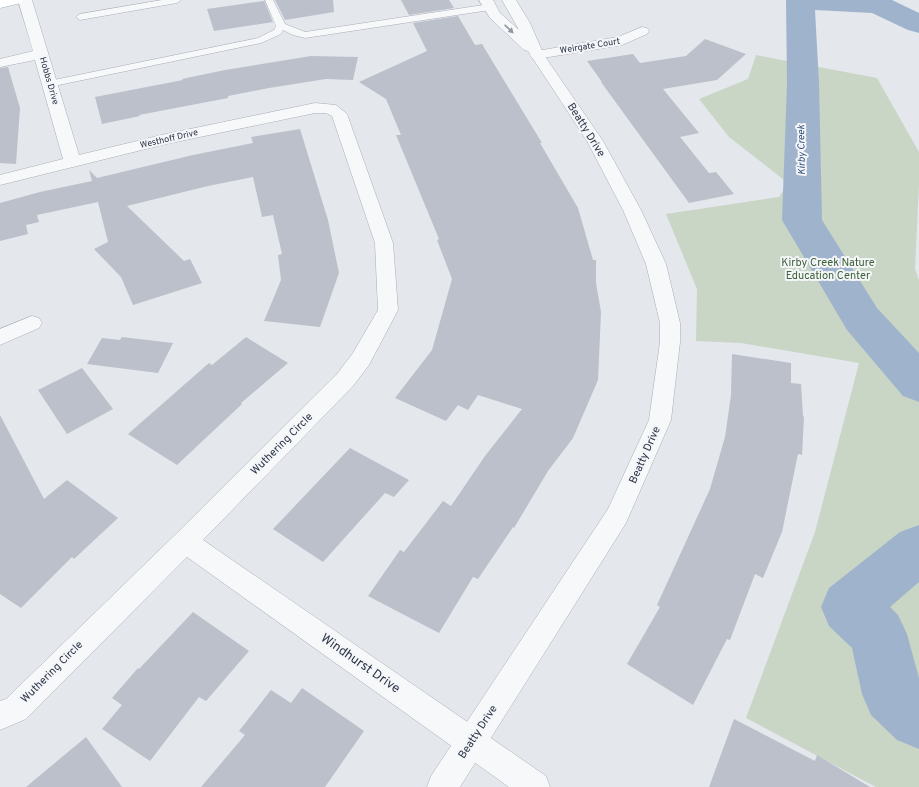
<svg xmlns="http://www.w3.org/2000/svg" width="919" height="787" font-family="Overpass,sans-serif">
<rect width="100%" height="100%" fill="#e4e7ec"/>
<!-- green -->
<polygon fill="#c9d6c5" points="756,55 877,78 919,152 919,184 915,269 919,280 919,787 876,787 746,718 815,532 859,363 741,343 696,341 697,289 666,214 779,197 788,183 729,137 699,99 748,79"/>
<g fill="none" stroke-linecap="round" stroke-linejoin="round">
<!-- stream -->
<polygon fill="#9fb4cc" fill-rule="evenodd" points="792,0 802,0 802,1 800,2"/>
<!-- river -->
<g fill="#9fb4cc" fill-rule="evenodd">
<polygon points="786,0 892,0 919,13 919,33 908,30 872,13 815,10 819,83 822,220 877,308 919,353 919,402 903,396 847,330 782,220 787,83"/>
<polygon points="919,525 919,582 890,607 898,615 907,634 919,678 919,749 897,740 871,715 862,694 852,648 829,626 821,607 829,588 900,532"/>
</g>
</g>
<!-- building -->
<g fill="#bbc0ca">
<polygon points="275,0 333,0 334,12 285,20"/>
<polygon points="401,0 449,0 454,8 409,15"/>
<polygon points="264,1 273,22 214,31 207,9"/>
<polygon points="458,16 475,45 482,44 494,64 542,143 540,143 578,208 593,260 596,260 596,283 601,312 598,380 573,438 548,471 514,528 513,527 478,579 473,577 439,633 368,596 400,550 404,552 443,501 451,506 485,456 522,409 478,395 468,410 458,405 446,421 395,398 432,350 452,279 437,240 439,239 396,135 401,135 386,99 359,82 427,51 413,23"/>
<polygon points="705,39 746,54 717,80 663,89 699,133 680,137 709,173 716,172 734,194 689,203 601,82 602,82 587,61 633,54 640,63 686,56"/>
<polygon points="311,56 358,57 353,80 326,79 269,88 228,96 228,98 139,115 140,116 102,124 95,97 183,80 182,79 225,70"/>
<polygon points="8,67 20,108 16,164 0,163 0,68"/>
<polygon points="300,129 328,220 339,273 320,327 264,321 281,280 278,255 282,254 273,215 262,217 253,177 208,186 127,206 184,261 190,259 202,283 133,305 121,277 94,249 108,242 98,202 37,215 39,222 26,225 28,234 0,241 0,203 40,192 92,181 89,170 97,178 193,155 253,143 251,137"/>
<polygon points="122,337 173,343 158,373 87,364 102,338 120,340"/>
<polygon points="246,337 288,363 241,403 242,404 177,465 128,434 209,363 212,365"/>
<polygon points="732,354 791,363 791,383 801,384 803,416 804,417 802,455 798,454 782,532 763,578 755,574 730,640 727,639 693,705 627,664 660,607 657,605 710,489 725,437 731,395"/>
<polygon points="82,368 113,409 67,434 38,390"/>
<polygon points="0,415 44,499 67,480 118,518 74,559 72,557 21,608 0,594"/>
<polygon points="350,448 409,480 394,497 385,493 323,562 273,529"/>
<polygon points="193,612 249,651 206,701 199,697 150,761 102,729 122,705 112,698 138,668 139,669"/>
<polygon points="302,688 364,731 325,787 201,787 245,735 239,731 271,690 291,703"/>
<polygon points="734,719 815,761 817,755 870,787 709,787"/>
<polygon points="86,737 122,787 26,787"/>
</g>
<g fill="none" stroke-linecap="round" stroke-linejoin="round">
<defs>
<g id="service">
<polygon points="162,0 181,0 177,3 80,20 76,17 80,14"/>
<polygon points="265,0 273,0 285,24 305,32 490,4 494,7 490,10 305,38 293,35 283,30 281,34 261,43 49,87 44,84 49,81 258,38 274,30 276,26"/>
</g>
<g id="minor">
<polygon points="18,0 32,0 79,155 166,134 315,103 336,105 347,114 393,243 398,310 369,365 353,386 203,540 546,776 550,787 509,787 187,557 26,719 0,730 0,701 6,699 176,534 337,374 353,353 378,310 375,243 332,116 326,113 315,113 166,144 0,185 0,175 63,159 35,60 0,67 0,59 33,51"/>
<polygon points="642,27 647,28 649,31 647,34 622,45 537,59 532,58 530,55 532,52 537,51 618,37"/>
<polygon points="32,316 39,318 42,323 39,328 0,345 0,329"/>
</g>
<polygon id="tertiary" points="479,0 493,0 500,13 519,30 502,0 516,0 530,23 544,55 603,141 641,210 666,264 680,323 680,342 671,420 626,523 460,787 427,787 431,776 608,509 649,420 660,342 660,323 646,264 623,210 587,141 528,51 524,50 490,18"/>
<polygon id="secondary" points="0,0 23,0 21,3 0,8"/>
</defs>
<!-- service casing -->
<use href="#service" stroke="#a9aeb7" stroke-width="1"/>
<!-- minor casing -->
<use href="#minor" stroke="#a9aeb7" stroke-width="1"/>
<!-- tertiary casing -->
<use href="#tertiary" stroke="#a9aeb7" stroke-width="1"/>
<!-- secondary casing -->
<use href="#secondary" stroke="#a9aeb7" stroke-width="1"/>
<!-- service -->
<use href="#service" fill="#f7f8fa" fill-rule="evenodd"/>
<!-- minor -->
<use href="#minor" fill="#f7f8fa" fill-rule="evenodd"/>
<!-- tertiary -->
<use href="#tertiary" fill="#f7f8fa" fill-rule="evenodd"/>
<!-- secondary -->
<use href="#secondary" fill="#fff" fill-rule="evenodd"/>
</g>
<!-- one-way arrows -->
<defs><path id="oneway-solid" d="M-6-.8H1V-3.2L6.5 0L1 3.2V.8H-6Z"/></defs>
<use fill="#9196a0" href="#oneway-solid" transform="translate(509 29) rotate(43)"/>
<g text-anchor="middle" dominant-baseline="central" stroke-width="4" stroke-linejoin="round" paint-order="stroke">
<!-- far-street labels -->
<g font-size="9" fill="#2b3445" stroke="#f4f6f9">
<text transform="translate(590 46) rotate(-9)">Weirgate Court</text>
<text transform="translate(49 81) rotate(74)">Hobbs Drive</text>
<text transform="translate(169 139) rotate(-13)">Westhoff Drive</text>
</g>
<!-- far-water labels -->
<g font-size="10" font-style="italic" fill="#34527a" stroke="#f4f6f9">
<text transform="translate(802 150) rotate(-91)">Kirby Creek</text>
</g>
<!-- street labels -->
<g font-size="11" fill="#2b3445" stroke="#f4f6f9">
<text transform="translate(586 130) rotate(58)">Beatty Drive</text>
<text transform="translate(282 444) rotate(-45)">Wuthering Circle</text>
<text transform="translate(645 455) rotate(-66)">Beatty Drive</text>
<text transform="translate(52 672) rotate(-45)">Wuthering Circle</text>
<text transform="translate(478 732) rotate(-57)">Beatty Drive</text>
</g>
<!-- park labels -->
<g font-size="11" fill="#3f6138" stroke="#f4f6f9">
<text x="828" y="263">Kirby Creek Nature<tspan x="828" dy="13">Education Center</tspan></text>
</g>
<!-- near-street labels -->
<g font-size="13" fill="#2b3445" stroke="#f4f6f9">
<text transform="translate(360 664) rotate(35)">Windhurst Drive</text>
</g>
</g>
</svg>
